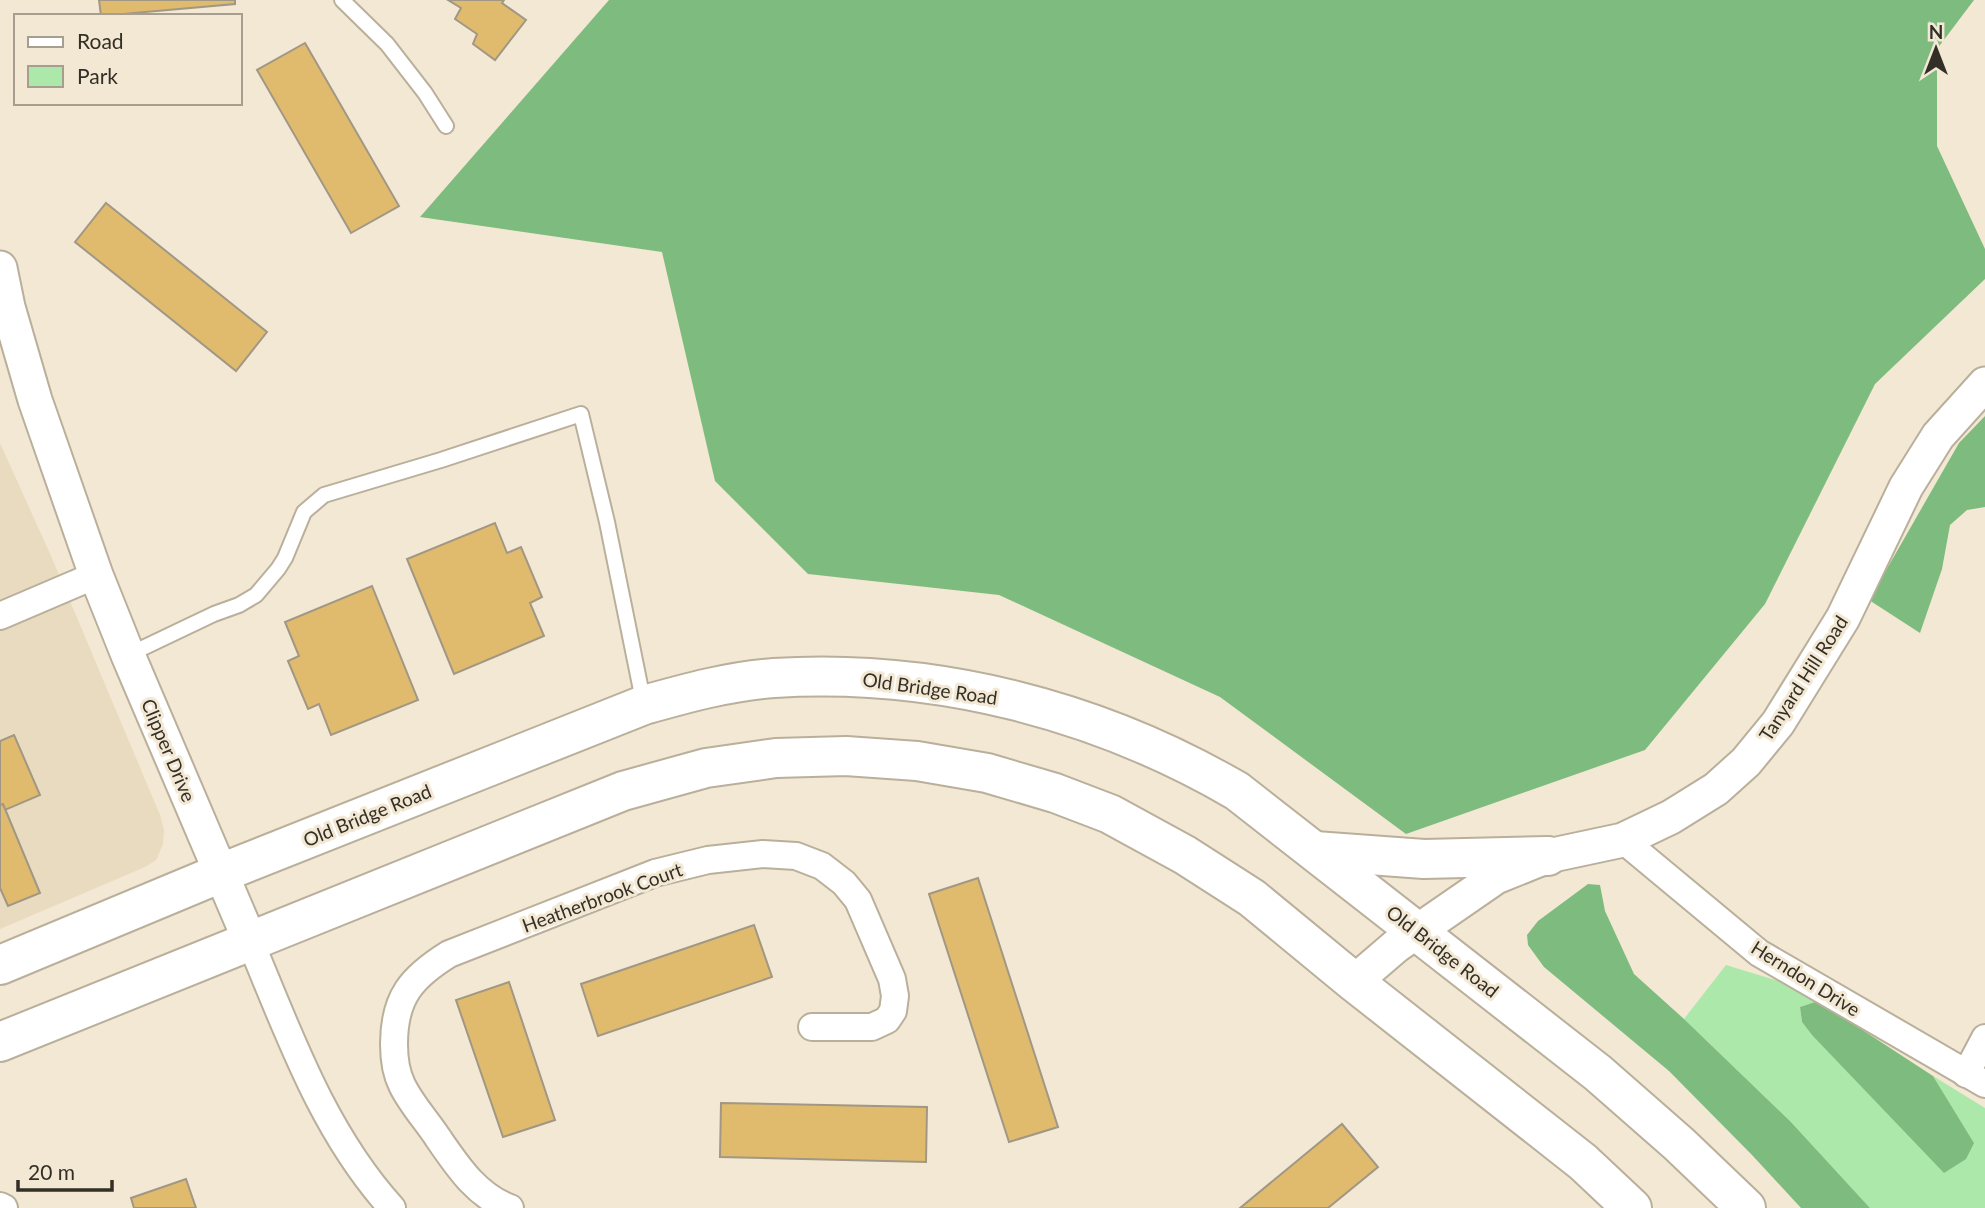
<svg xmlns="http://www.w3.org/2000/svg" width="1985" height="1208" font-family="Lato,sans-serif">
<rect width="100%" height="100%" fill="#f3e8d3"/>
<!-- built -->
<polygon fill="#e9dbc0" points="0,443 51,556 160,815 164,830 163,844 156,860 145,867 0,929"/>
<!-- green -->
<polygon fill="#abe8aa" points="1726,965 1788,984 1818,1001 1800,1007 1802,1022 1812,1035 1974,1143 1933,1076 1985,1108 1985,1208 1870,1208 1790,1121 1684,1019"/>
<!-- forest -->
<g fill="#7ebb7e">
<polygon points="609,0 1974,0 1937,49 1937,146 1985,249 1985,279 1875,384 1765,604 1645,750 1406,834 1220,697 999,595 808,574 715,481 662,252 420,217"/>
<polygon points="1985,416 1985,507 1967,510 1950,525 1942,569 1920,633 1869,600 1959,443"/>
<polygon points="1588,884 1600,885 1605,911 1634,974 1684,1019 1790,1121 1870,1208 1801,1208 1752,1155 1669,1071 1544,967 1528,945 1527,935 1538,921"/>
<polygon points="1818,1001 1933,1076 1974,1143 1966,1159 1944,1173 1812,1035 1802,1022 1800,1007"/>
</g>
<!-- building -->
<g fill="#e0bb6d" stroke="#a09784" stroke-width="2">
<polygon points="99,0 235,0 235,4 101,16"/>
<polygon points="448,0 504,0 502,3 526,20 495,60 473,44 477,34 455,19 461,8"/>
<polygon points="305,43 399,206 351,233 257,70"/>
<polygon points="106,203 267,332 236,371 75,242"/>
<polygon points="495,523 507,553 521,547 542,597 530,603 544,636 454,674 407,559"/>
<polygon points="372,586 418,700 331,735 319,704 308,709 288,661 299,656 285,622"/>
<polygon points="14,735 40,795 0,812 0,741"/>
<polygon points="3,804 40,893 8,906 0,888 0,805"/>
<polygon points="978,878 1058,1127 1009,1142 929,894"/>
<polygon points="754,925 772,977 598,1036 581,984"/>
<polygon points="509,982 555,1120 503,1137 456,1000"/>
<polygon points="721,1103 927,1107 926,1162 720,1157"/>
<polygon points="1342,1124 1378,1167 1328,1208 1240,1208"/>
<polygon points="186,1179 196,1208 134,1208 131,1198"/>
</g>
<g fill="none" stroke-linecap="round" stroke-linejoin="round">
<defs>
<g id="service">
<polyline points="342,0 387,44 425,93 446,126"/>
<polyline points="128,655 214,614 239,605 256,595 278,569 285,558 304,512 324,495 441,460 581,414 607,522 644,705"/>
</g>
<g id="minor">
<polyline points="0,616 96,575"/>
<polyline points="1623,840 1759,953 1985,1084"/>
<path d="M250,941c39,93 73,191 142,267"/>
<polyline points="1966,1074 1985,1038"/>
<polyline points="0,1206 4,1208"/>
<path d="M510,1208c-33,-12 -52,-41 -72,-70 -11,-17 -27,-34 -36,-53 -6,-12 -8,-28 -8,-41 0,-47 18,-67 55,-90l206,-81 53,-13 55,-6 33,2 26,10 22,17 14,17 34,79 3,17 -2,15 -6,9 -15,7h-60"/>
</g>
<g id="tertiary">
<polyline points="0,268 8,307 35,400 96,575 128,655 250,941"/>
<polyline points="1354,982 1396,946 1496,877 1548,856 1623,840 1671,817 1716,789 1746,762 1778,723 1843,618 1906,487 1938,436 1985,384"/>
</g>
<g id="primary">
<polyline points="1315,851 1424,859 1548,856"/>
<path d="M0,965l221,-92 423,-168c43,-12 86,-24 130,-27 162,-10 324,32 463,113l361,282 81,71 67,64"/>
<polyline points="0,1042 623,791 706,768 776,758 846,756 917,761 987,773 1055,793 1110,814 1185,855 1252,898 1354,982 1583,1162 1632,1208"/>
</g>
</defs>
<!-- service casing -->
<use href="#service" stroke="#b9af9b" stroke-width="18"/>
<!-- minor casing -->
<use href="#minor" stroke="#b9af9b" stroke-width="30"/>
<!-- tertiary casing -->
<use href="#tertiary" stroke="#b9af9b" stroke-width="37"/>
<!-- primary casing -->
<use href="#primary" stroke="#b9af9b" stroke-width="42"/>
<!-- service -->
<use href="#service" stroke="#fff" stroke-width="14"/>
<!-- minor -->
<use href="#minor" stroke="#fff" stroke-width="26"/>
<!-- tertiary -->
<use href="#tertiary" stroke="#fff" stroke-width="33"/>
<!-- primary -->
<use href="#primary" stroke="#fff" stroke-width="38"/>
</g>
<g text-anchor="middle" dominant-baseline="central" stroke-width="6" stroke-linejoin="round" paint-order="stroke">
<!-- street labels -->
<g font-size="19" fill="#332f27" stroke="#f3e8d3">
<text transform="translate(1803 678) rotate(-57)">Tanyard Hill Road</text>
<text transform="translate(930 688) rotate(8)">Old Bridge Road</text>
<text transform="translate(169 750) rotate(67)">Clipper Drive</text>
<text transform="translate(367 815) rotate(-22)">Old Bridge Road</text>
<text transform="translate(602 897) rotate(-20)">Heatherbrook Court</text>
<text transform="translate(1443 951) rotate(38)">Old Bridge Road</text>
<text transform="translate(1806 978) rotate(32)">Herndon Drive</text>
</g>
</g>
<!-- legend -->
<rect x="14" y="14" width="228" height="91" fill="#f3e8d3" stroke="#a69e8e" stroke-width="2"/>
<rect x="28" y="37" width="35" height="10" fill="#ffffff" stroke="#a69e8e" stroke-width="2"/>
<text x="77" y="49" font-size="21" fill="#332f27">Road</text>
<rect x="28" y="66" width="35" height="21" fill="#abe8aa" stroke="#a69e8e" stroke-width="2"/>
<text x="77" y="84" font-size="21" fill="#332f27">Park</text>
<!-- north arrow -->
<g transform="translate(1936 49)" stroke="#f3e8d3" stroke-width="5" paint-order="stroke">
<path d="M0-5L12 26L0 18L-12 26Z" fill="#332f27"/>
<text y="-10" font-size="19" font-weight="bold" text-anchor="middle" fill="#332f27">N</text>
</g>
<!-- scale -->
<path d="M18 1180v10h94v-10" fill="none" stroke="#332f27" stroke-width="3.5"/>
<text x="28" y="1180" font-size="21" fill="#332f27" stroke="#f3e8d3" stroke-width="5" paint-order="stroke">20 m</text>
</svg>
